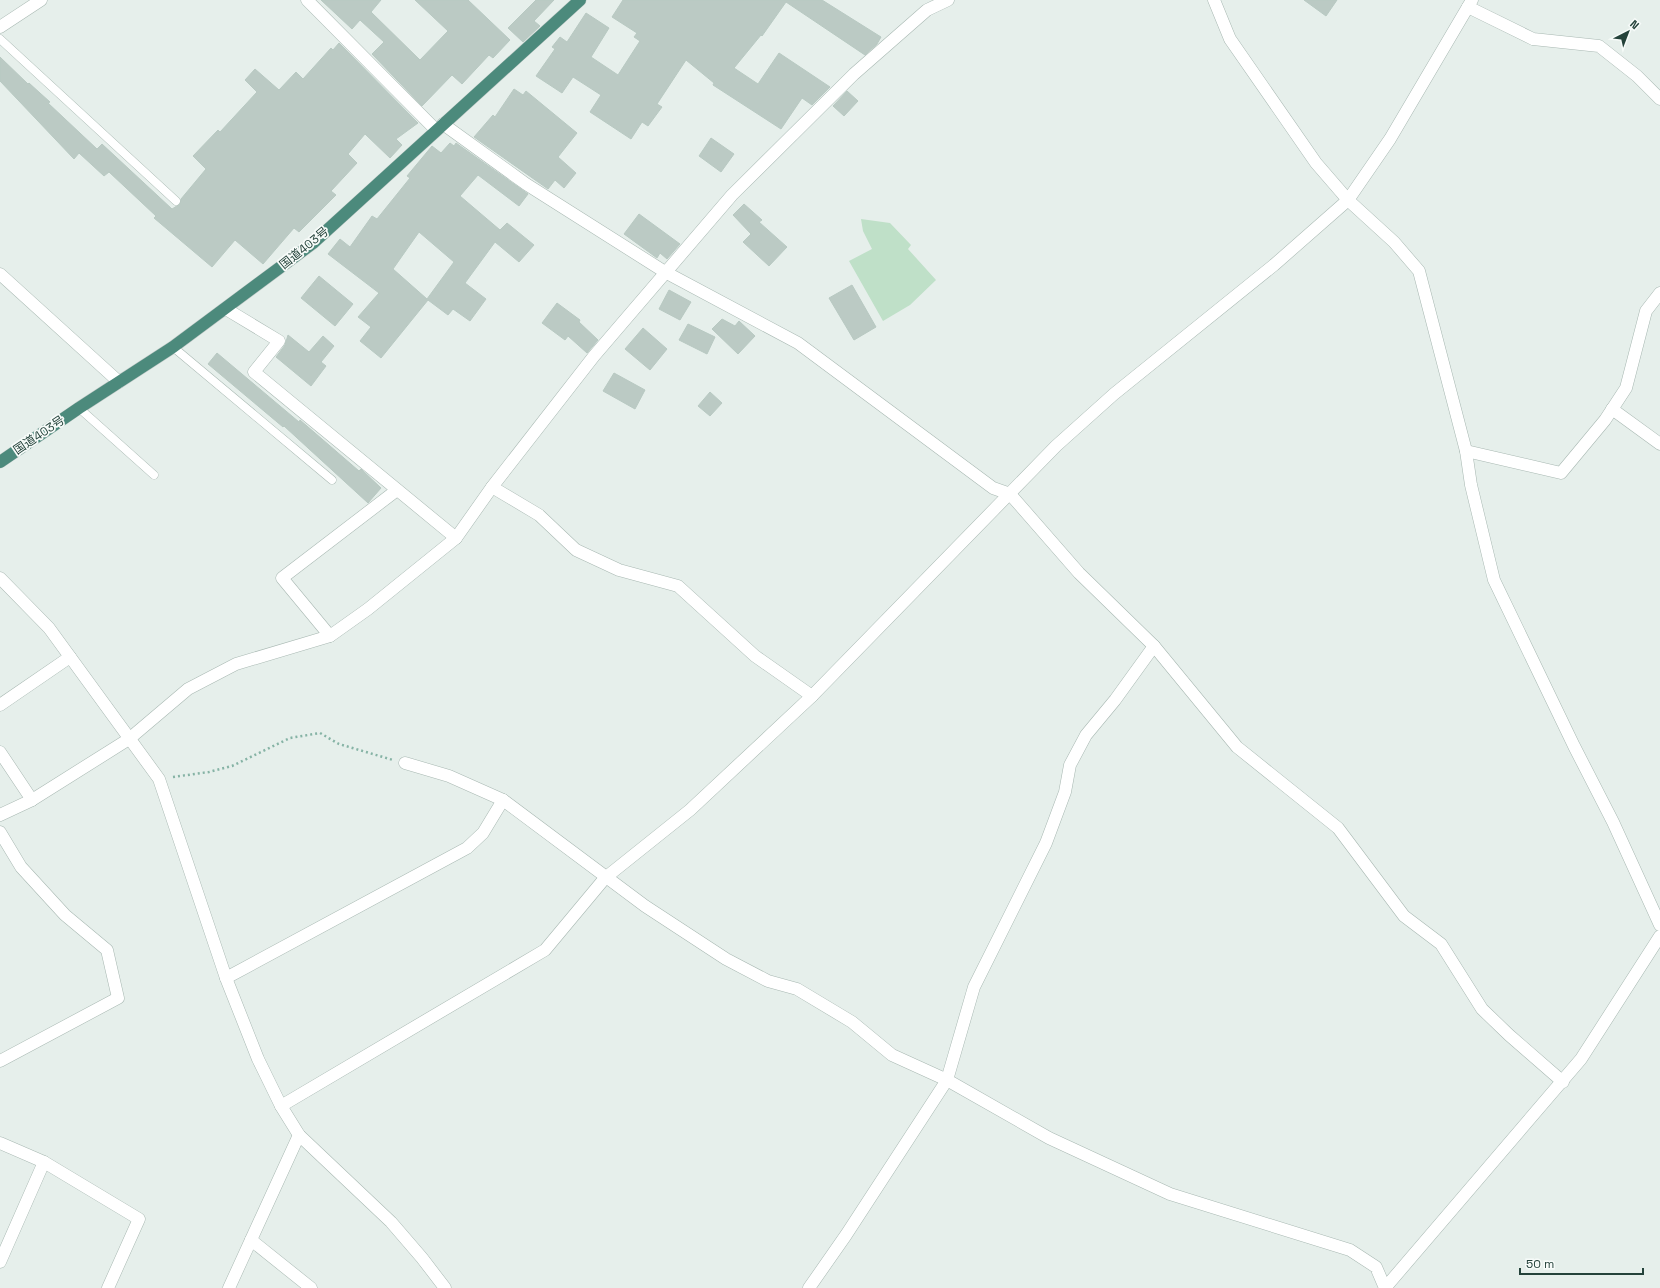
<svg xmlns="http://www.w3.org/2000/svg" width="1660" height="1288" font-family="'Space Grotesk','Noto Sans JP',sans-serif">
<rect width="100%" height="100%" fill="#e6efeb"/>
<!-- green -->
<polygon fill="#bfe0c8" points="861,219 890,223 911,245 908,249 936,280 910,305 883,321 849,261 872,249 863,231"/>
<!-- building -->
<g fill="#bbcac4" stroke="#b8c9c2" fill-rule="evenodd">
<polygon points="321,0 381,0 371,12 420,60 448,31 415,0 468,0 510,40 493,58 489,55 462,84 452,75 422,106 372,54 384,42 360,20 352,29"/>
<polygon points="536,0 554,0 534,21 540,26 523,42 508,28"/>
<polygon points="623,0 822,0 881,37 877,44 865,55 786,2 762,36 761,35 734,68 758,84 779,53 830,87 812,105 802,98 781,129 713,85 714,83 686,60 657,104 662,107 648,126 642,122 631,139 590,112 601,95 573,77 562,93 536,76 555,49 552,47 560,37 567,42 586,13 609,28 591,57 618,75 640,41 634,37 637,33 612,17"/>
<polygon points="1304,0 1337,0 1326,16"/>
<polygon points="339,43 418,123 396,139 402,145 390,158 365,134 348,154 357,163 331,191 336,195 299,232 294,228 263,264 235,240 212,267 154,218 156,216 109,172 104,176 79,153 74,159 0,81 0,57 28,84 29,83 40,93 50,102 48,103 97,149 102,144 172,209 180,204 181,199 206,169 193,156 218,130 220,132 257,92 245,80 255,69 279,90 296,72 303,79 331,48 333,50"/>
<polygon points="514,89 523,95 526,91 577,133 558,157 576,173 564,188 555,180 548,189 474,137 493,115 495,117"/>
<polygon points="847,91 858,101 844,116 833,106"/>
<polygon points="711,138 734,154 721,172 699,156"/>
<path d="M450,143l4,3 2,-3 72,51 -9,12 -41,-31 -18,21 40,34 7,-7 27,22 -15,17 -24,-20 -30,41 21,16 -16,22 -17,-12 -5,6 -20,-15 -47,58 -21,-17 11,-14 -13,-10 21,-24 -51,-39 12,-15 10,8 22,-31 5,3 33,-41 -3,-2 25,-30 9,7zM419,232l35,30 -27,37 -34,-30z"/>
<polygon points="744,204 762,220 759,222 787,247 769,266 743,242 751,234 733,215"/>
<polygon points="639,214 680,244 667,259 660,253 657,258 624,234"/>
<polygon points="319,276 353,304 335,326 301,298"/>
<polygon points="852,285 876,327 854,340 829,298"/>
<polygon points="669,290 691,302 680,320 659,309"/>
<polygon points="557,303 580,320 579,322 598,340 587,353 568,336 565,340 542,323"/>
<polygon points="722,319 735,326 739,321 755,336 738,354 712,329"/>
<polygon points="688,324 715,337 707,354 679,340"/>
<polygon points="643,328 667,349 650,370 625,349"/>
<polygon points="288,335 309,352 323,336 334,346 321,362 326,366 311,386 276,357 285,345"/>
<polygon points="217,353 299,422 300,420 359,471 361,469 381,488 368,503 284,426 283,427 208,364"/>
<polygon points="614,373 645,390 635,409 603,391"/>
<polygon points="710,392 722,403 710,416 698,406"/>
</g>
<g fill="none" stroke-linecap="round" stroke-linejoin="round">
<defs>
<g id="service">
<polyline points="0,39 176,201"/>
<polyline points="173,347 332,480"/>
<polyline points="79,408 154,475"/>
</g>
<g id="minor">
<polyline points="307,0 436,130"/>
<polyline points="1214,0 1230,39 1316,163 1348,200 1394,242 1419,271 1466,451 1471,485 1494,580 1574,746 1613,822 1660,925"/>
<polyline points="1468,7 1533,39 1599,46 1637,76 1660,99"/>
<polyline points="0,27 41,0"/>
<polyline points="443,124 526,184 665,272 798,343 993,488 1010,494 1079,573 1154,646 1237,747 1338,828 1404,916 1441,944 1482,1009 1509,1035 1563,1082"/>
<polyline points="0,274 119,382"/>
<polyline points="226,309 279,341 254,372 456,538"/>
<polyline points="1612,409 1660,444"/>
<polyline points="1466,451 1561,473 1605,420 1626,388 1646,311 1660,293"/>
<polyline points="492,487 539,515 576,550 619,570 678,586 755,656 812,696"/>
<polyline points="0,578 49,628 159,779 226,978 258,1059 281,1106 299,1135 391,1222 422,1258 445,1288"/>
<polyline points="330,636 282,578 397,490"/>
<polyline points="0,705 70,657"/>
<polyline points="0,752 32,800"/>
<polyline points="405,763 449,776 503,800 645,906 726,959 768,981 797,989 852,1022 892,1055 947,1080 1049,1138 1170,1194 1350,1250 1376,1267 1385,1288"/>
<polyline points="0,815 32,800 129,739 188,689 236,664 330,636 368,609 456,538 492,487 594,356 732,195 854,74 927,10 948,0"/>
<polyline points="0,832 21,867 65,915 107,950 118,998 0,1061"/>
<polyline points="226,978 467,848 483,833 503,800"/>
<polyline points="281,1106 545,950 605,878 690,810 812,696 1056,446 1114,394 1274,265 1348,200 1390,139 1472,0"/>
<polyline points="0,1143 44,1162 139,1219 108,1288"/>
<polyline points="251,1240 311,1288"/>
<polyline points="0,1262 44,1162"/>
<polyline points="229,1288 299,1135"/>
<polyline points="809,1288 846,1235 947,1080 974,987 1046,843 1065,792 1070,765 1086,735 1115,700 1154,646"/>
<polyline points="1385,1288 1581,1059 1660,936"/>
</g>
<polyline id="trunk" points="0,462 79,408 173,347 313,243 580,0"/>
</defs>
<!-- service casing -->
<use href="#service" stroke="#a8b8b2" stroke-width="9"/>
<!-- minor casing -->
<use href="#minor" stroke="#a8b8b2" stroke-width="13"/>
<!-- trunk casing -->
<use href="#trunk" stroke="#c2cac8" stroke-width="13"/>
<!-- path -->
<polyline stroke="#86b3a5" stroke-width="2.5" stroke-dasharray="2 3" stroke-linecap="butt" points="173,777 209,772 232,766 290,738 320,733 339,744 393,760"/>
<!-- service -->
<use href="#service" stroke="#fff" stroke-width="8"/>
<!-- minor -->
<use href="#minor" stroke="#fff" stroke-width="12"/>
<!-- trunk -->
<use href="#trunk" stroke="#4c8a7c" stroke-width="12"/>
</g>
<g text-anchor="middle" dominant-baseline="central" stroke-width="3.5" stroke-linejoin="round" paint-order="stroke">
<!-- street labels -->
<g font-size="12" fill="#24423a" stroke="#f7fbf9">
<text transform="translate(304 248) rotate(-39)">国道403号</text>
<text transform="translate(39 435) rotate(-34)">国道403号</text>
</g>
</g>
<!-- north arrow -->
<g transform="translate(1628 32) rotate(42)" stroke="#f7fbf9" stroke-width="3" paint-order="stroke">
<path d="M0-3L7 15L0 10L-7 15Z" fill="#24423a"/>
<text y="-6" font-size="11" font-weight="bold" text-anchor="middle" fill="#24423a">N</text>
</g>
<!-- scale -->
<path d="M1520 1268v6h123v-6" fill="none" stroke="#24423a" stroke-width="2"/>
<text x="1526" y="1268" font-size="12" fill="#24423a" stroke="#f7fbf9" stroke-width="3" paint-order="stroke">50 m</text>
</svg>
